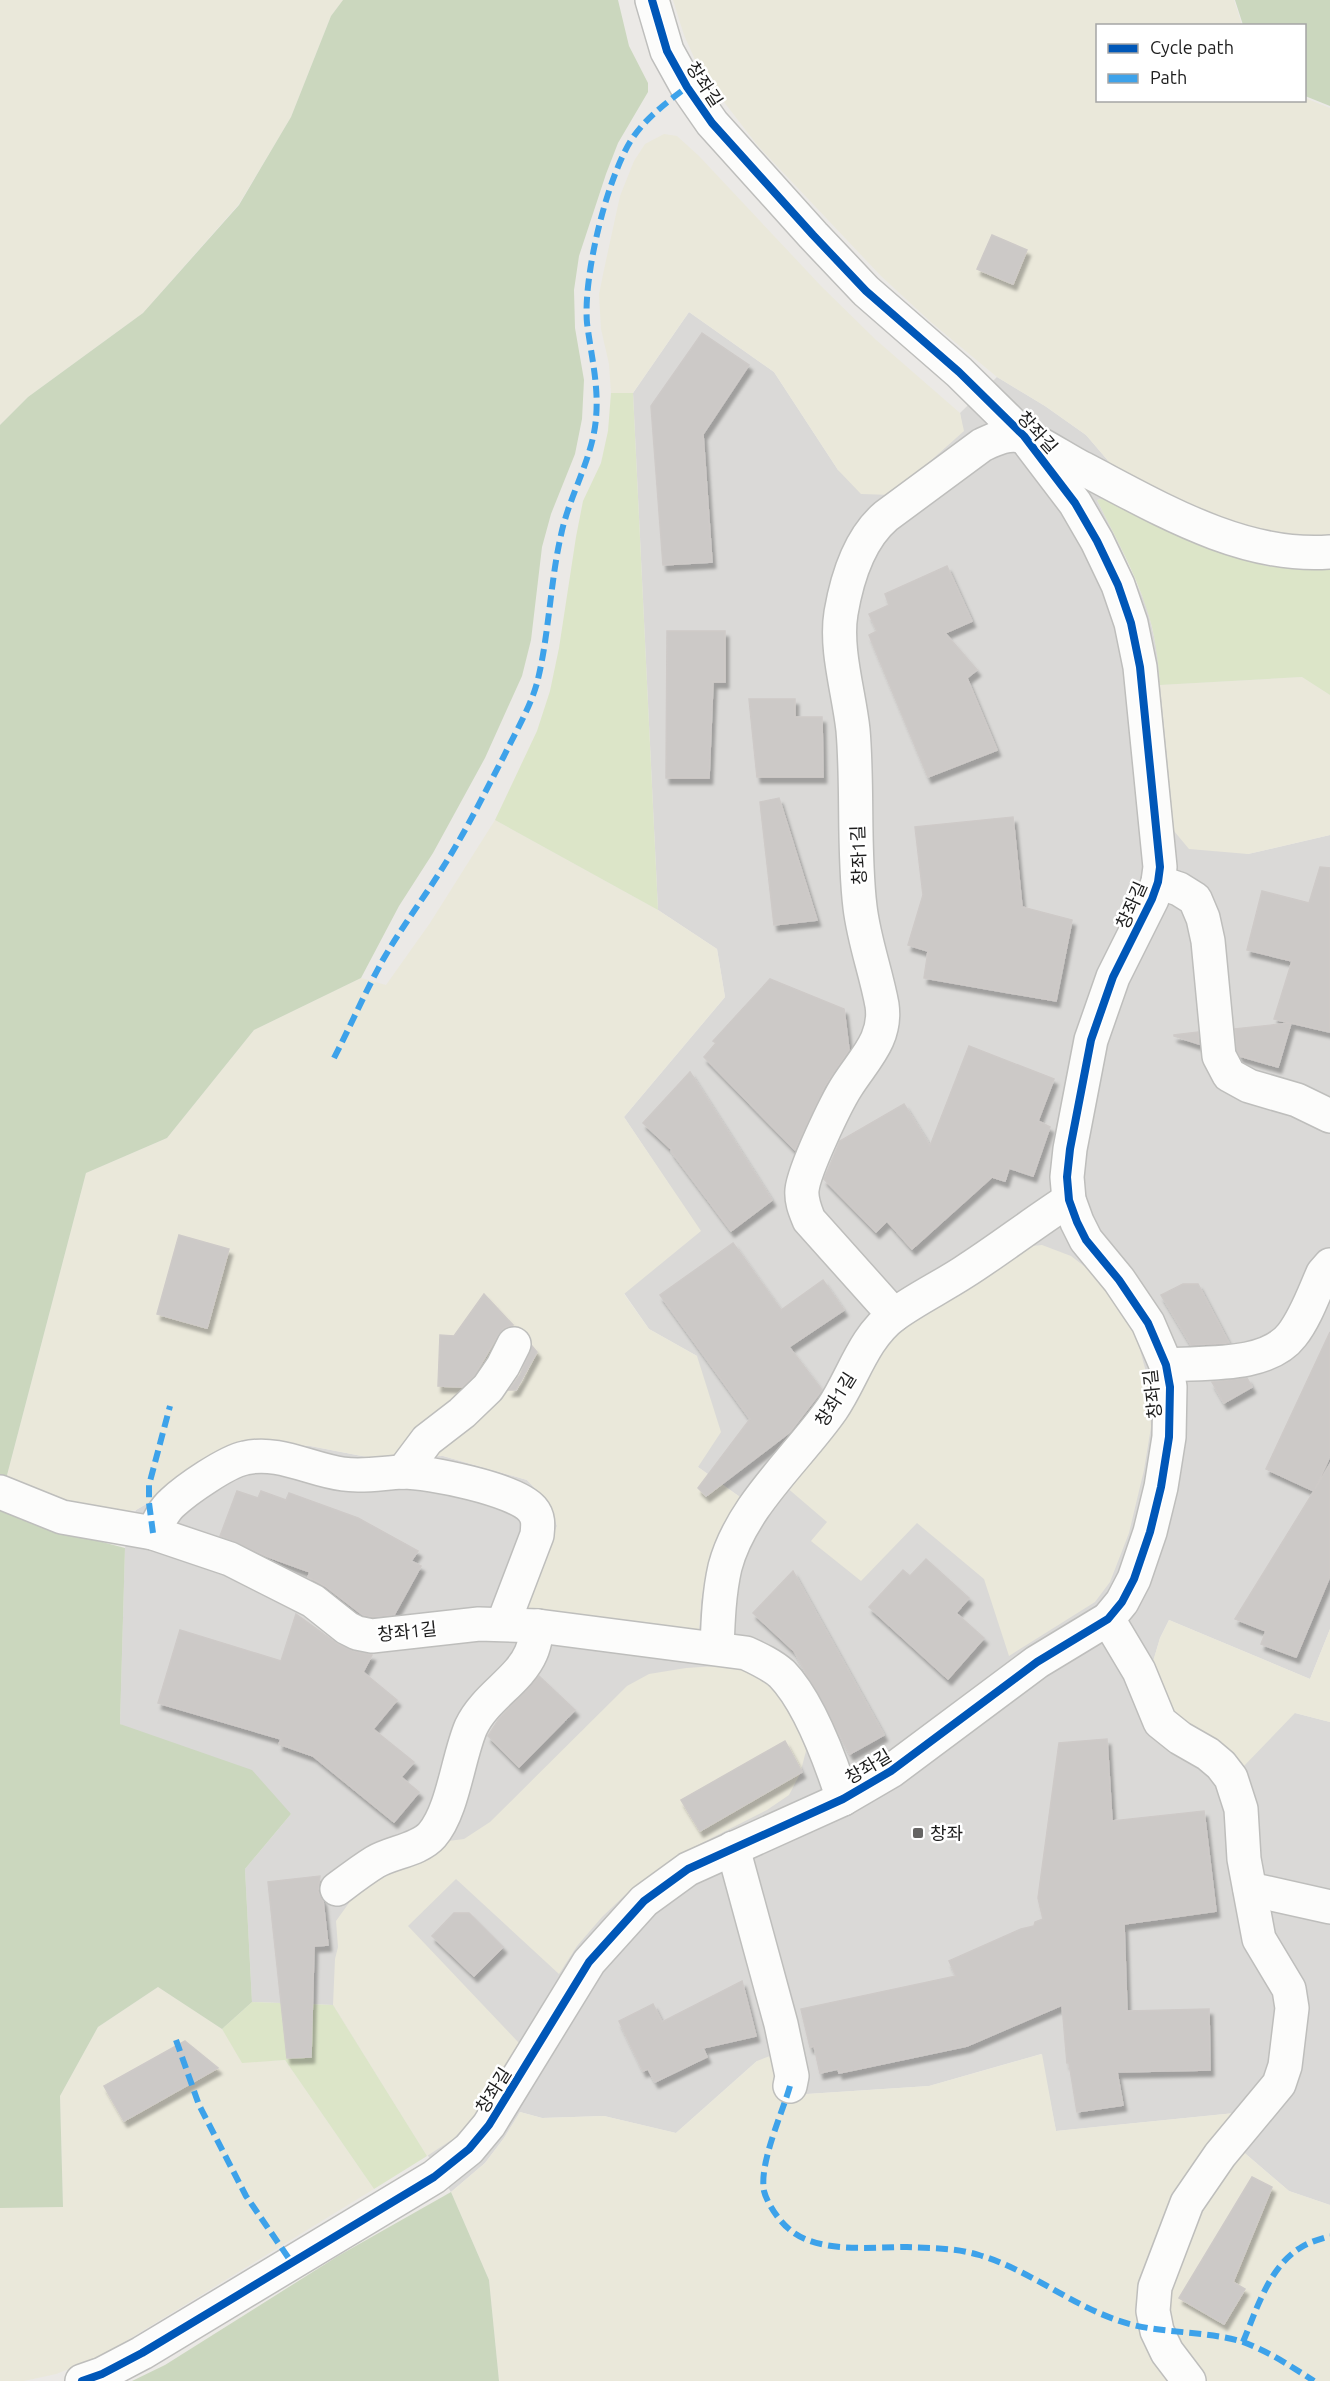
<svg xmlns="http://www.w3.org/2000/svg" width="1330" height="2381" font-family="Ubuntu,'Noto Sans KR',sans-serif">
<defs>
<filter id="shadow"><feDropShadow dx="3.5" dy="6" stdDeviation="1.5" flood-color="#0004"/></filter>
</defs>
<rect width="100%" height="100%" fill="#ebe9e6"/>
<!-- residential -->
<polygon fill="#dad9d7" points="689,312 774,372 838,470 892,495 963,431 960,413 997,377 1045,406 1086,435 1116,470 1105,498 1097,500 1121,548 1147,607 1158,654 1175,831 1248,854 1330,835 1330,1629 1310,1679 1169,1620 1160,1638 1152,1665 1295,1713 1330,1722 1330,2205 1289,2191 1240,2149 1235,2113 1056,2131 1041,2054 929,2086 807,2094 778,2085 757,2061 676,2133 604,2116 542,2118 520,2112 504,2138 485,2163 451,2192 333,2005 252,2002 245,1869 291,1814 120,1724 125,1548 136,1510 252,1443 310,1446 367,1457 443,1456 527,1480 549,1503 557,1526 521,1613 699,1630 701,1601 707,1569 719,1534 740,1497 698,1467 697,1356 649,1329 624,1293 700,1231 624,1117 725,997 717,949 658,910 633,393"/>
<!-- farmland -->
<g fill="#eae8da">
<polygon points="0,0 343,0 331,16 291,117 239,204 143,313 28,397 0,425"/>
<polygon points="673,0 1234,0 1242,25 1098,26 1098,100 1304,100 1305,98 1330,108 1330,536 1300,538 1259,532 1219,520 1116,470 1086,435 1045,406 997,377 932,323 881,276 758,146 700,71 684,35"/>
<polygon points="664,134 677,136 699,156 821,286 875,339 960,413 964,431 892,495 861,494 838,470 774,372 689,312 633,393 611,393 609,364 601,329 599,294 605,265 620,196 634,161 645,144"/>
<polygon points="1302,677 1330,695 1330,835 1248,854 1189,849 1174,831 1160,685"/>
<polygon points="495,820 658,910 717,949 725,997 624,1117 701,1231 624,1294 649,1329 697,1356 721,1432 698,1467 740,1497 719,1534 707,1569 701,1601 699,1630 521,1613 557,1526 549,1503 527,1480 443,1456 367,1457 310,1446 252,1443 136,1510 117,1513 67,1505 6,1479 86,1173 167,1138 254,1030 361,978 386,985 430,923"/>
<polygon points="1042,1245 1071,1256 1097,1276 1120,1306 1137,1339 1148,1379 1151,1427 1144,1470 1129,1533 1110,1582 1095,1602 1009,1656 984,1579 917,1523 861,1581 811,1541 827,1522 785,1486 897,1330 1022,1247"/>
<polygon points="1169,1620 1310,1679 1330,1629 1330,1722 1295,1713 1243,1767 1171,1713 1152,1665 1160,1638"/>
<polygon points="732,1665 757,1673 780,1693 795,1719 806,1751 800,1774 789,1795 767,1810 688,1850 625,1895 602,1917 577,1946 559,1974 456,1879 408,1926 519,2043 474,2117 453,2139 427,2156 333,2005 335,1959 338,1947 336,1921 364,1882 440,1842 464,1839 490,1822 627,1686 649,1674 686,1668"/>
<polygon points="158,1987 222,2029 242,2062 285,2060 374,2189 100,2357 56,2374 24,2381 0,2381 0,2208 63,2207 60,2096 98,2027"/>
<polygon points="775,2054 778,2085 807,2094 929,2086 1042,2054 1056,2131 1235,2113 1153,2265 1178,2381 499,2381 489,2280 451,2192 485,2163 504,2138 520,2112 542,2118 604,2116 676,2133 757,2061"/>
<polygon points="1240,2149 1289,2191 1330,2205 1330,2381 1200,2381 1162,2312 1183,2231"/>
</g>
<!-- grass -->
<g fill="#dce5c8">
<polygon points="611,393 633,393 658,910 495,820 537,731 550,691 559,648 576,537 583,501 601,463 608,431"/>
<path d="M1105,498l89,44 72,24 64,4v125l-28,-18 -142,8c-2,-26 -5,-53 -14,-78 -12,-37 -32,-72 -49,-107z"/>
<polygon points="252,2002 333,2005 427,2156 374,2189 285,2060 242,2063 222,2029"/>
</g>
<!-- forest -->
<g fill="#cbd7be">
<polygon points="343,0 618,0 629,46 648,83 648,92 618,143 606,174 579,256 574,290 575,328 584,380 582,419 575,454 551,514 542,547 531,640 522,676 485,758 433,853 399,906 361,978 254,1030 167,1138 86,1173 6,1479 0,1477 0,425 28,397 143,313 239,205 291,117 331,16"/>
<polygon points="1235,0 1330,0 1330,106 1305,96 1304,26 1243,25"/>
<path d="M0,1505c41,19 82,32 125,43l-5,176 132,46 39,44 -46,55 7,133 -30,27 -64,-42 -60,40 -38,69 3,111 -63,1z"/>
<polygon points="451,2192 489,2280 499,2381 132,2381 165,2365 338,2256"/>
</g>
<!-- building -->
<g fill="#ccc9c7" stroke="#cecac8" stroke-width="1.5" filter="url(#shadow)">
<polygon points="992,235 1027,250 1013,284 977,269"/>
<polygon points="702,333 749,365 703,434 712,562 663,565 651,406"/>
<polygon points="947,566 972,621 945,633 977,670 967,678 997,750 928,777 869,635 877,631 869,614 889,605 885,594"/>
<polygon points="667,631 725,631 725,682 713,682 709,778 666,778"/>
<polygon points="749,699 795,699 795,717 822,717 823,777 757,777"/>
<polygon points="779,798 817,920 774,925 760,802"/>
<polygon points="1013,817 1022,907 1072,920 1056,1001 924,978 928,951 908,945 923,895 915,827"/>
<polygon points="1320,867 1330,868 1330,1032 1291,1023 1278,1067 1240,1056 1237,1051 1235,1029 1290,1023 1274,1019 1292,961 1247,950 1262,891 1309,903"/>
<polygon points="770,979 844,1009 849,1050 825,1086 795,1150 704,1057 716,1043 713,1041"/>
<polygon points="1198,1032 1199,1044 1174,1036 1174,1035"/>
<polygon points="969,1046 1054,1079 1038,1121 1050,1127 1033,1176 1009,1168 1005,1181 992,1177 912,1249 887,1221 876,1232 824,1179 840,1141 904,1104 930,1146"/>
<polygon points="690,1072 772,1200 731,1231 671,1151 672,1150 643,1123"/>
<polygon points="179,1235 229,1249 207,1328 157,1314"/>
<polygon points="733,1243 781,1310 823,1280 844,1310 789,1347 822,1390 816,1398 790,1432 706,1496 698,1488 750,1419 660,1295"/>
<polygon points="1183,1284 1198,1284 1229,1343 1191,1345 1161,1295"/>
<polygon points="484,1294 513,1325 504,1328 498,1335 474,1376 462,1387 438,1386 440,1335 454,1336"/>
<polygon points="1330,1332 1330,1456 1315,1489 1330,1464 1330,1576 1296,1657 1261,1644 1266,1631 1235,1619 1314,1491 1266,1469"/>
<polygon points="532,1346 537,1352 516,1390 509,1390 520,1375"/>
<polygon points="1247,1378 1252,1387 1224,1403 1212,1382"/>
<polygon points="237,1491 258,1498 261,1491 286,1500 289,1493 358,1518 418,1551 411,1561 421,1566 394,1615 373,1617 363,1615 325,1586 308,1577 310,1572 266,1556 220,1536"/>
<polygon points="926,1559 969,1598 956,1613 984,1638 948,1679 869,1607 903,1570 910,1576"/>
<polygon points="793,1571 884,1735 850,1754 794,1651 753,1613"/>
<polygon points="296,1614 339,1645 353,1651 372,1655 363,1672 397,1700 373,1729 414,1762 401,1777 419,1792 394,1822 313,1756 279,1744 281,1739 158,1703 180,1630 281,1661"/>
<polygon points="539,1676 575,1710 519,1767 488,1736 499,1719"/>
<polygon points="1107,1739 1112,1821 1204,1811 1216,1911 1124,1924 1127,2011 1209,2009 1210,2070 1117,2072 1123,2105 1077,2112 1069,2063 1067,2063 1062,2005 967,2046 839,2073 838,2069 820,2073 814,2046 810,2047 801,2009 956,1976 949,1961 1021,1929 1034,1926 1035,1922 1043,1919 1038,1898 1059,1743"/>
<polygon points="785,1741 802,1772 700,1831 681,1800"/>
<polygon points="320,1876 318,1891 323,1901 328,1945 314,1946 311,2057 287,2058 268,1882"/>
<polygon points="454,1913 469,1913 503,1947 474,1976 432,1936"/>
<polygon points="742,1981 756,2036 703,2048 707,2057 655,2082 648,2069 643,2071 619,2021 653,2004 662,2022"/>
<polygon points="185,2041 218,2068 124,2121 104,2086"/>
<polygon points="1252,2177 1272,2187 1233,2282 1245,2289 1224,2324 1179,2298"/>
</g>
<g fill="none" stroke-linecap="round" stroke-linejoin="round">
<defs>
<g id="minor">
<polyline points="1158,882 1179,889 1195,899 1203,918 1208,941 1219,1056 1229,1075 1249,1086 1297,1100 1330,1116"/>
<path d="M894,1315l-85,-95c-4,-10 -8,-19 -7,-30 2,-20 34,-87 45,-104 17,-27 40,-47 35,-81 -6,-33 -18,-64 -22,-98 -7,-58 -2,-118 -7,-177 -4,-37 -18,-81 -12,-117 6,-35 18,-74 45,-97l96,-71c13,-6 25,-12 39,-9 11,1 48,26 61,32 75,39 160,91 248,84"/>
<path d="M1166,1365c38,-3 101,3 126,-30 14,-18 22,-42 31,-62l7,-8"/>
<polyline points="403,1472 427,1440 462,1413 488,1388 503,1366 514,1344"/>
<path d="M0,1492l62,25 91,16 77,26 83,42 34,27 10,5 15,3 107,-12 59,2 208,27c13,6 26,12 36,21 27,28 49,88 61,125"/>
<path d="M153,1533c5,-10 10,-22 19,-30 15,-14 54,-41 73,-45 33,-8 66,12 98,16 20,3 39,-1 59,-2 27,0 113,17 130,37 7,8 6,16 5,26l-34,89"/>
<polyline points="1108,1619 1139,1671 1160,1722 1180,1738 1208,1754 1221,1765 1231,1778 1241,1809 1244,1859 1259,1939 1289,1989 1292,2008 1285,2066 1279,2084 1220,2155 1187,2203 1155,2287 1153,2311 1157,2331 1167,2352 1189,2381"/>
<path d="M717,1648c1,-27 2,-55 8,-81 16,-61 72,-108 107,-158 21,-31 31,-71 62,-94 22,-16 47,-28 70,-43 36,-23 69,-49 105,-72"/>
<polyline points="733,1848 781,2024 792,2076 790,2086"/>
<path d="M337,1889c12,-9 25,-19 38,-27 17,-10 44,-12 57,-27 21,-24 26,-78 39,-108 14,-30 48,-46 60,-74 4,-9 5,-18 7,-27"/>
<polyline points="1250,1889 1330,1907"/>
<polyline points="82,2381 102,2374 142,2353 434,2177 469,2149 489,2125 589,1962 644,1901 688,1869 843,1799 891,1771 1037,1662 1108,1619 1122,1602 1134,1579 1150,1532 1161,1487 1169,1437 1170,1387 1166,1365 1148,1323 1119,1280 1086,1240 1077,1222 1069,1200 1067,1177 1070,1149 1091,1040 1113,977 1152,899 1158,882 1160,867 1140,667 1131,623 1118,585 1097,541 1075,503 1024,436 959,372 866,291 813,235 712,123 687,87 667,51 652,0"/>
</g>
</defs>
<!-- minor casing -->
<use href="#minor" stroke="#bebebc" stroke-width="36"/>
<!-- minor -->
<use href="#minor" stroke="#fcfcfb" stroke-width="33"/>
<!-- quiet -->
<g stroke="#3da2ea" stroke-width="6" stroke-dasharray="12 6" stroke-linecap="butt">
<path d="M334,1058c17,-33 32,-68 50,-100 19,-33 42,-63 61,-94 22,-35 40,-72 59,-108 11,-23 26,-48 33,-73 12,-47 13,-100 24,-148 8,-39 32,-77 35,-117 3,-33 -5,-63 -9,-95 -4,-46 19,-141 43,-181 14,-23 36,-39 57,-55"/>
<polyline points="153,1533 149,1503 149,1485 170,1406"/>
<polyline points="176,2040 199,2105 246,2196 292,2263"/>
<path d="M790,2086c-8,28 -31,77 -26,105 3,12 15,30 25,38 28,25 84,18 118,18 24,1 49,1 72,8 48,14 88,47 135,64 41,16 87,10 129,23 25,9 49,25 71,39"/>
<path d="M1243,2342c13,-31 26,-75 57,-94 9,-6 20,-9 30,-12"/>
</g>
<defs>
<polyline id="cycleway" points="82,2381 102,2374 142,2353 434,2177 469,2149 489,2125 589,1962 644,1901 688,1869 843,1799 891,1771 1037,1662 1108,1619 1122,1602 1134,1579 1150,1532 1161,1487 1169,1437 1170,1387 1166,1365 1148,1323 1119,1280 1086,1240 1077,1222 1069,1200 1067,1177 1070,1149 1091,1040 1113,977 1152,899 1158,882 1160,867 1140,667 1131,623 1118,585 1097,541 1075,503 1024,436 959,372 866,291 813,235 712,123 687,87 667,51 652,0"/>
</defs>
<!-- cycleway casing -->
<use href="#cycleway" stroke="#fff" stroke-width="11"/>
<!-- cycleway -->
<use href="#cycleway" stroke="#0057b8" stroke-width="8"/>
</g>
<!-- markers -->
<rect fill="#656463" stroke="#fff" stroke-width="2" x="912" y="1827" width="12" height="12" rx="3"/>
<g text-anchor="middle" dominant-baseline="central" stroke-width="5" stroke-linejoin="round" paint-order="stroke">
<!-- street labels -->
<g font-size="18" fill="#1d1d1d" stroke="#fff">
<text transform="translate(705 84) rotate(57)">창좌길</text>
<text transform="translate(1038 432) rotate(48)">창좌길</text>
<text transform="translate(858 855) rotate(-92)">창좌1길</text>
<text transform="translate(1131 905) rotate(-66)">창좌길</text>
<text transform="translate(1152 1394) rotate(-96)">창좌길</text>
<text transform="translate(835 1399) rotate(-58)">창좌1길</text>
<text transform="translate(407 1631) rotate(-6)">창좌1길</text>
<text transform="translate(868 1766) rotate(-31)">창좌길</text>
<text transform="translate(493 2090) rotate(-58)">창좌길</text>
</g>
<!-- poi labels -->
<g font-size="18" fill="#1d1d1d" stroke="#fff" text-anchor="start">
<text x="930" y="1833">창좌</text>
</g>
</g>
<!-- legend -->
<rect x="1096" y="24" width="210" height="78" fill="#ffffff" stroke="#a5a5a5" stroke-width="1.5"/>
<rect x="1108" y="44" width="30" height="9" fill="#0057b8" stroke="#a5a5a5" stroke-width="1.5"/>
<text x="1150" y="54" font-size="18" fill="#1d1d1d">Cycle path</text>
<rect x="1108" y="74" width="30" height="9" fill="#3da2ea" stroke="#a5a5a5" stroke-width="1.5"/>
<text x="1150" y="84" font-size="18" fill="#1d1d1d">Path</text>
</svg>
